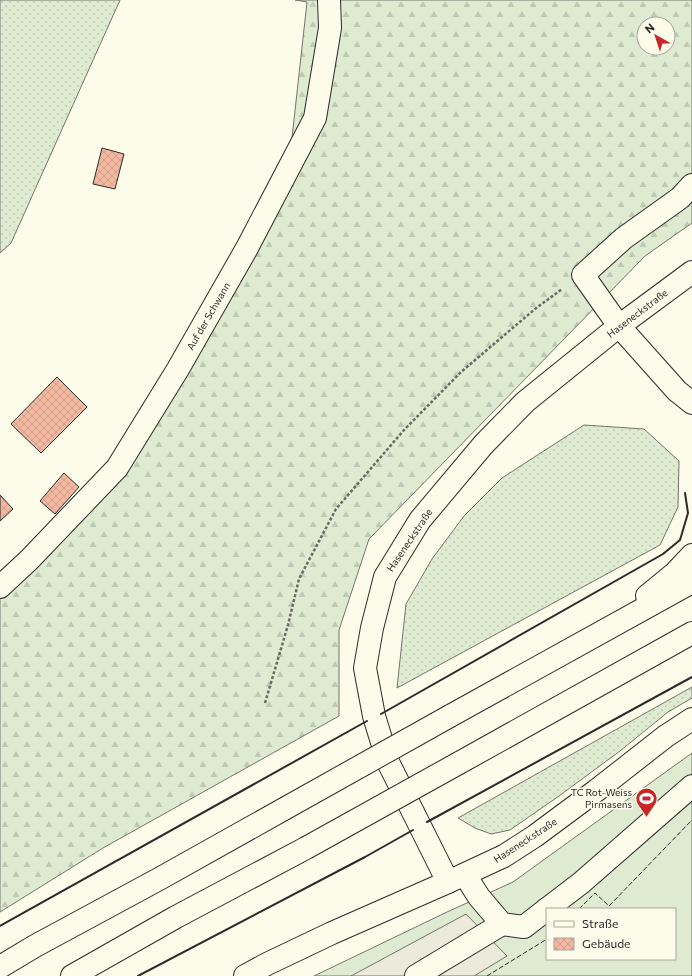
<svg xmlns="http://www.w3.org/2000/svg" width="692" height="976" font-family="Commissioner,sans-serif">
<defs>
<pattern id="grass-dots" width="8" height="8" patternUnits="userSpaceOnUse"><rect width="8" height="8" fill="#deebd1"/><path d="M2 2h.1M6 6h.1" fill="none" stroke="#bfcab4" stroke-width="1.8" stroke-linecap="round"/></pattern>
<pattern id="forest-firs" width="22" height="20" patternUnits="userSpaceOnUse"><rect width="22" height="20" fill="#deebd1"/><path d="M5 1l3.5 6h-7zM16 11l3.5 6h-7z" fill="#bfcab4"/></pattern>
<pattern id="building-cross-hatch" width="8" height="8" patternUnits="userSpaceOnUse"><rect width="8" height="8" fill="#f2b8a0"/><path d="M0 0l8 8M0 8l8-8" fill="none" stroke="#d09e8a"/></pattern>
</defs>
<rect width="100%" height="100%" fill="#fdfbea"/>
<!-- grass -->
<g fill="url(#grass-dots)" stroke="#74746e">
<polygon points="0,0 120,0 11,243 0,253"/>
<polygon points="584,425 644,429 679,461 678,507 660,545 397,688 406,604 432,559 464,516 502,478"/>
<polygon points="692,687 692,698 668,712 620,751 559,796 510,830 491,834 475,828 458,818"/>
</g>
<!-- forest -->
<path fill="url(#forest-firs)" stroke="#74746e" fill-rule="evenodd" d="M295,0h397v223l-47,33 -276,283 -30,91v86l-236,132 -103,64v-315l132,-133 156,-290 19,-172zM644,24h24v24h-24z"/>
<!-- pitch -->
<path fill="#deebd1" stroke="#74746e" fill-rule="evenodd" d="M692,753v223h-378l133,-64 66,-30zM547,909h128v50h-128z"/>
<!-- parking -->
<polygon fill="#eceadb" stroke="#74746e" points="466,914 507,956 474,976 351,976"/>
<!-- building -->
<g fill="url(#building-cross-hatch)" stroke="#2b2b2b">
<polygon points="102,148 124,154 115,189 93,184"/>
<polygon points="57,377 87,407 41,453 11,424"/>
<polygon points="64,473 79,487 55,514 40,501"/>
<polygon points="0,495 13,509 0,521"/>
</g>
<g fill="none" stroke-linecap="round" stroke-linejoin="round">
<defs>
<g id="minor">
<polyline points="619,326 583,275 624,238 680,198 692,185"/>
<polyline points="0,587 29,560 117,468 178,369 247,248 315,118 330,28 329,0"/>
<polyline points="465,875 479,897 502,924 524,927 547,909"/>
<polyline points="448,882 388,762 374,716 365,668 372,628 385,577 420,520 483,445 525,402 619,326 692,272"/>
<polyline points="547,909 581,883 692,786"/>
<polyline points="245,976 267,964 332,933 448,882 504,856 535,836 597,790 666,736 692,719"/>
<polyline points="416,976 502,924"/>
</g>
<g id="highway">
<polyline points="619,326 677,391 692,403"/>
<polyline points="647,596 675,573 692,555"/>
<polyline points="450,716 692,582"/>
<polyline points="459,763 692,633"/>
<polyline points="0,967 35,946 159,879 284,809"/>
<polyline points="72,976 176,917 306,848"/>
</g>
</defs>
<!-- minor casing -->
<use href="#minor" stroke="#2b2b2b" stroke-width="24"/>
<!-- highway casing -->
<use href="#highway" stroke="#2b2b2b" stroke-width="24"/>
<!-- path -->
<polyline stroke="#6a6964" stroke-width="2.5" stroke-dasharray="3 2" stroke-linecap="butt" points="265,703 288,625 299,579 336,509 404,430 461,372 535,309 562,289"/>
<!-- minor -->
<use href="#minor" stroke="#fdfbea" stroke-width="22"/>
<!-- highway -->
<use href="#highway" stroke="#fdfbea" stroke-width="22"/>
<defs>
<g id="highway-bridge">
<polyline points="284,809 450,716"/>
<polyline points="306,848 459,763"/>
</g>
</defs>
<!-- highway-bridge casing -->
<use href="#highway-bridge" stroke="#2b2b2b" stroke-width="24" stroke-linecap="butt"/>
<!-- highway-bridge -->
<use href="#highway-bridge" stroke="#fdfbea" stroke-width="22"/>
<!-- fence -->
<g stroke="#2b2b2b" stroke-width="1" stroke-dasharray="5 2" stroke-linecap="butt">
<polyline points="579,909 595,893 609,906 692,820"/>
<polyline points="487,976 547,939"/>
</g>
<!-- wall -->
<g stroke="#2b2b2b" stroke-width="2">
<polyline points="381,714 663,554 680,540 688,513 685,493"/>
<polyline points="427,822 692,677"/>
<polyline points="0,926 367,721"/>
<polyline points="138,976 365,857 413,830"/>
</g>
</g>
<!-- icons -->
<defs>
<symbol id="stadium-pin" viewBox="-11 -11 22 30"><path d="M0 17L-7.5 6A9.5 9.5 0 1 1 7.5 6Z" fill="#c62828" stroke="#fdfbea"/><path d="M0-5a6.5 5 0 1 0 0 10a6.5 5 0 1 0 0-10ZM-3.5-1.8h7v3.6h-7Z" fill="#fff"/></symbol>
</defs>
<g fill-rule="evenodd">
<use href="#stadium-pin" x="634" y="786" width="25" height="34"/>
</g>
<g text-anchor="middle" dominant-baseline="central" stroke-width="3" stroke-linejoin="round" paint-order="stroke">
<!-- street labels -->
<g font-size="10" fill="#2b2b2b" stroke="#fdfbea">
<text transform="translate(637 313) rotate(-37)">Haseneckstraße</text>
<text transform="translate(208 316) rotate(-60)">Auf der Schwann</text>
<text transform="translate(409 540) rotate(-56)">Haseneckstraße</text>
<text transform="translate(525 840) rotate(-33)">Haseneckstraße</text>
</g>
<!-- poi labels -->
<g font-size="10" fill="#2b2b2b" stroke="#fdfbea" text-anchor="end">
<text x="632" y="792">TC Rot-Weiss<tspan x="632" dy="12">Pirmasens</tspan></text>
</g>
</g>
<!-- legend -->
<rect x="546" y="908" width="130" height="52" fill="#fdfbea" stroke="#a9a89e"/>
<rect x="554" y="921" width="20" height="6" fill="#fdfbea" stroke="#a9a89e"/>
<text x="582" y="928" font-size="12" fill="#2b2b2b">Straße</text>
<rect x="554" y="938" width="20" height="12" fill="url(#building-cross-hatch)" stroke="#a9a89e"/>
<text x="582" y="948" font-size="12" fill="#2b2b2b">Gebäude</text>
<!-- north arrow -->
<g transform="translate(656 36) rotate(321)"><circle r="19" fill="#fdfbea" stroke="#a9a89e"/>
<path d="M0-3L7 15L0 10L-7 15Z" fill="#c62828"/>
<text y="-6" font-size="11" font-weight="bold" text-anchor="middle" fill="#2b2b2b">N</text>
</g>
</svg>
